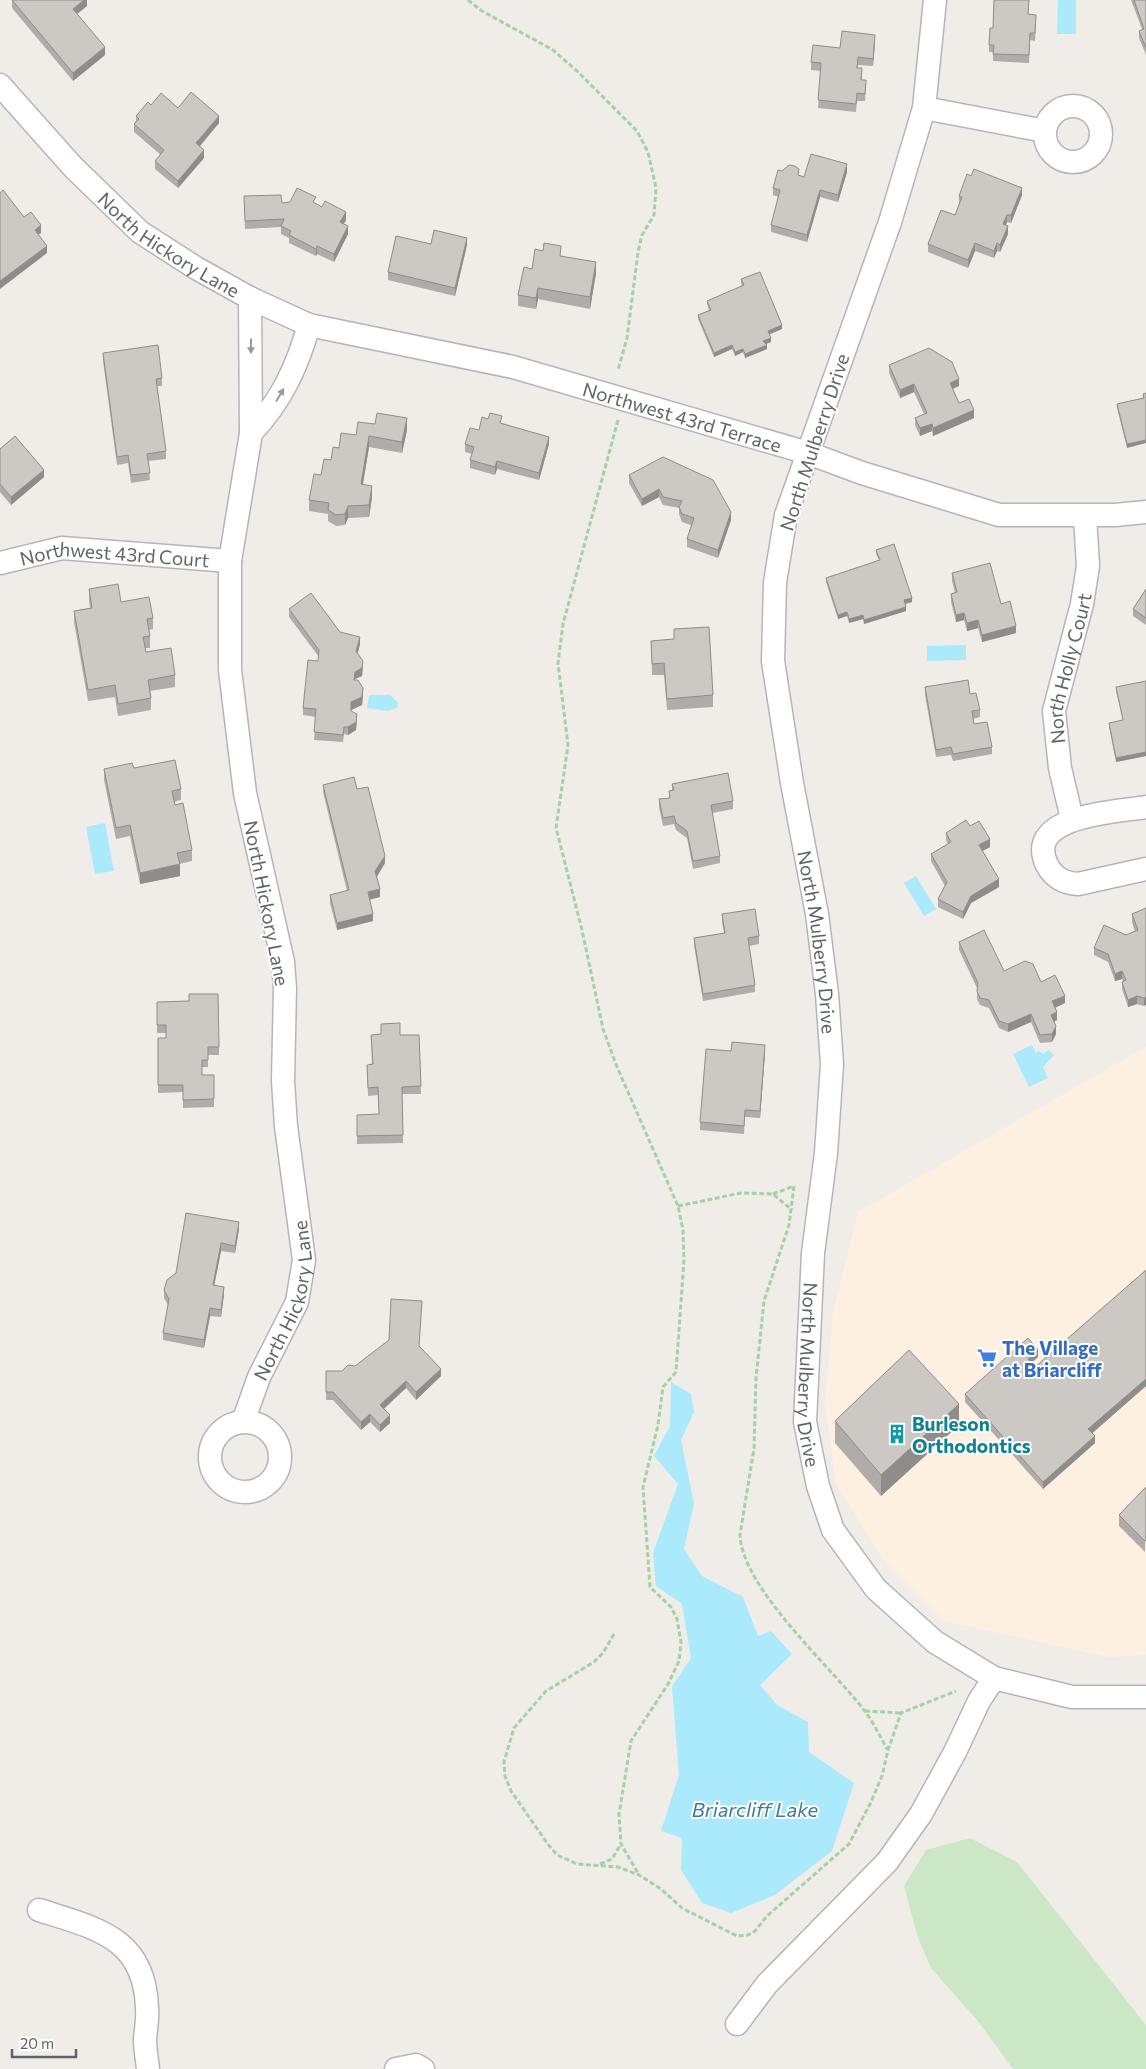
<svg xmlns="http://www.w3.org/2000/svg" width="1146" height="2069" font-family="Commissioner,sans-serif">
<rect width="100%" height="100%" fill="#f0ede8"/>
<!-- commercial -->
<polygon fill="#fdf0e0" points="1146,1047 1146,1655 1108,1657 944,1621 884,1561 836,1484 825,1403 833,1313 858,1212"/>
<!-- green -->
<polygon fill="#cce7c5" points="970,1838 1017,1862 1146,2025 1146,2069 1013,2069 977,2020 931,1968 918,1938 904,1886 926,1850"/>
<!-- water -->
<g fill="#abe9fd">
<polygon points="1058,0 1076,0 1076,34 1057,34"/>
<polygon points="966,645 966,660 927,661 927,646"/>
<polygon points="369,695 390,695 398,703 397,708 387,711 367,708"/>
<polygon points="105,823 114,871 95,874 86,827"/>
<polygon points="916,876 936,909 924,916 904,883"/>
<polygon points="1032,1045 1036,1053 1039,1051 1043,1054 1049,1050 1054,1055 1043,1067 1048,1078 1029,1087 1013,1054"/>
<polygon points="671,1382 691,1394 694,1412 681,1440 694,1504 684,1549 702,1576 743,1597 758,1636 771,1631 792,1654 760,1685 777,1705 808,1722 809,1752 854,1783 832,1851 775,1895 731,1913 702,1903 681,1870 682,1838 661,1831 679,1775 672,1686 691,1658 682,1604 656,1586 653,1553 678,1484 654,1456 670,1426"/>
</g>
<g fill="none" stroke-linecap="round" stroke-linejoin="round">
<defs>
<g id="minor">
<path id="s1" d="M935,0l-11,108 -34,114 -104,293 -11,67 -2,79 19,122 25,131 10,80 5,70 -6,89 -13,100 -8,169 13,64 15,44 43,59 59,53 59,36 78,19h74"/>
<path id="s2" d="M0,85l73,82 67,65 56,36 54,30 59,27 204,42 295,86 54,20 137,42h116l31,-3"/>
<circle cx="1073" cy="134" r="28"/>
<polyline points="924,108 1045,131"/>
<path d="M251,433c31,-33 46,-66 58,-108"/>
<path id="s3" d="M0,563l62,-15 168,13"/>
<path d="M1146,807c-29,5 -123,8 -99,58 7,13 17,18 31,19l68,-15"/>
<path id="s4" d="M1072,819l-12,-51 -6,-57 28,-107 6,-38 -3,-50"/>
<circle cx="245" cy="1457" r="35"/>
<path id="s5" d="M243,1422l16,-45 38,-75 7,-42 -18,-134 -3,-45 2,-93 -2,-26 -38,-169 -15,-123v-109l21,-128 -1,-135"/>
<path d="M39,1910c56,18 106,27 108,98 1,10 -1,20 -2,31 0,10 2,20 3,30"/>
<polyline points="737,2024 767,1984 887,1862 921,1814 955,1752 979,1701 994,1678"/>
<polyline points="396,2069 416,2065 423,2069"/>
</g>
</defs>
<!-- minor casing -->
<use href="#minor" stroke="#b3b6b9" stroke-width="25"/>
<!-- path -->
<g stroke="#a5d1a7" stroke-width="3" stroke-dasharray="5 2.5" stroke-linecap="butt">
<polyline points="468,0 482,11 553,50 577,71 637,131 648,152 656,188 654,215 642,235 638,252 627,338 618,370"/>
<polyline points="618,420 563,624 558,663 568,745 556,828 582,930 603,1029 617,1067 678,1206 683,1230 684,1260 676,1372 663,1387 658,1425 643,1487 650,1587 671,1607 677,1619 681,1642 679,1661 668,1684 631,1741 619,1814 621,1844 639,1875"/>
<path d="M773,1194l21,-8 -5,39 -25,76 -8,77 -2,70 -14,87c2,53 91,132 124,175 9,12 16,26 23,39"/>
<polyline points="678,1206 741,1193 773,1194 792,1210"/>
<polyline points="614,1634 603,1653 594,1662 546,1691 514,1728 504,1762 505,1776 511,1791 547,1843 557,1855 577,1864 618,1867 639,1875 661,1889 682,1908 737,1936 748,1935 755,1931 767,1916 849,1844 870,1804 882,1776 888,1750 901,1713 956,1691"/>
<polyline points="865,1711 901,1713"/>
<polyline points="600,1864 612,1859 621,1844"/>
</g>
<!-- minor -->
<use href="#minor" stroke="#fff" stroke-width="22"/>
</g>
<!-- wall -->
<g fill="#afaca9">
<polygon points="12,0 87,0 87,6 77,14 105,55 73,81 12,8"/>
<polygon points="994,0 1029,0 1028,14 1036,23 1035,41 1030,40 1029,63 993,61 993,52 989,52 989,45 993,28"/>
<polygon points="1131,0 1146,0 1146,55 1139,38 1139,31 1142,29"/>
<polygon points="875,42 873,66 858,65 858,68 862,76 862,80 866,88 865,101 857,101 856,112 818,108 821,71 811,70 811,62 840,48"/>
<polygon points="151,105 178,108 219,123 199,146 204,158 178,188 155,169 155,161 161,155 134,132 134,124 136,121 136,116"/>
<polygon points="847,172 838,202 820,197 807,242 771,232 771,225 779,197 773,195 773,188 799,175 804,177"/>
<polygon points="1022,195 1011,223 1007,222 1006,225 1008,234 1000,252 997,251 994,258 975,251 968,268 928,252 928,244 955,215 960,204 959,203 959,196"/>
<polygon points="244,196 282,203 316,204 346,220 344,224 348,234 334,262 317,254 316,256 289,243 289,238 281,234 281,227 245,229"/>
<polygon points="431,244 467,245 455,296 388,280 388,272"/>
<polygon points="561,256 596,273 590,309 538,299 536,309 518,306 518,295 532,269"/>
<polygon points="741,279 782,329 769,334 771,342 766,344 767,349 745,358 743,352 735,356 732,349 714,357 698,319 698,315 709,310 707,304 707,301 742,286 741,283"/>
<polygon points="103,353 162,378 162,386 157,386 166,451 166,459 148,461 150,480 131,483 128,463 117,465 103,361"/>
<polygon points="889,365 959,386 953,389 959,403 974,418 933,436 932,431 920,436 915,425 915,418 924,414 914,392 900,398 889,373"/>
<polygon points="1146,393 1127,448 1117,408 1117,404 1143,398 1143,394"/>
<polygon points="502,423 549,444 539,480 497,469 495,475 470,468 470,460 472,454 465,452 465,444"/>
<polygon points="407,430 402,453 369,447 363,484 372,497 369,517 348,518 345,525 336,526 328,521 328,514 309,511 309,500 321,475 339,448 356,435"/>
<polygon points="0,449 44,477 11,505 0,492"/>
<polygon points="629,475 731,520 718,558 687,547 687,539 691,525 682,522 679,514 679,508 663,505 659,497 642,506 629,483"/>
<polygon points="876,550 912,602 905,604 906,611 864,624 863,619 849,623 847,616 838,619 826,582 826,578 879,560 876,554"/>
<polygon points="952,573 1001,604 1016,633 982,642 978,628 967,631 964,620 956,622 951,602 951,594 955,593 952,581"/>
<polygon points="89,589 121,602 153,618 153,629 149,630 150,636 150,648 145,648 146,652 175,675 175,687 150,691 151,698 151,710 118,716 115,697 88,701 74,622 74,611 90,608 89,600"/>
<polygon points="1146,589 1146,625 1133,616 1133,609"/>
<polygon points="289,609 340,632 360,644 358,653 363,669 362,676 355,679 355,680 363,696 362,705 351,710 357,722 356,730 348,735 344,734 343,742 314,740 316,717 303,715 303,708 318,661 319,657 289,617"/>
<polygon points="674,629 713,695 713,707 667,710 664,675 652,675 651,641 674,639"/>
<polygon points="1146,681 1146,756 1116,762 1109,727 1109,723 1123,720 1116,691 1116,687"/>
<polygon points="925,687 970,694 980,710 980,717 973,719 974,724 992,747 992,754 953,761 951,755 936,757 925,695"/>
<polygon points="134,768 181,789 181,800 174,802 192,850 192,861 179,864 180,876 140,884 130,836 116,839 104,780 104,769"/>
<polygon points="672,784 733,801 733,809 712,813 720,856 720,863 693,869 687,838 676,830 674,824 663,826 659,807 659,799 669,798 669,791 672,790"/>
<polygon points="323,785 357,789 385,863 377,877 380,897 369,900 373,921 337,930 330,903 330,895 347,891 323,792"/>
<polygon points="970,826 990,847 982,851 999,887 971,903 963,919 938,907 938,899 945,886 931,861 931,854 948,844 946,840 946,833"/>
<polygon points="1146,908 1144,1006 1137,1004 1128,1007 1122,989 1122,982 1123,981 1122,979 1115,981 1108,962 1094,955 1094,948 1135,932 1132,922 1132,914"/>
<polygon points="722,914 759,936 759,944 749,946 755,985 755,992 703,1001 694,945 694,938 724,933 722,922"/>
<polygon points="959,942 1004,971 1041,982 1065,1003 1055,1008 1057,1020 1054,1022 1056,1034 1052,1042 1040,1043 1031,1022 1008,1032 999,1028 989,1008 980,1005 977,999 977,988 959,950"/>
<polygon points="157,1002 219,1047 219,1055 208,1055 208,1067 202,1067 202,1075 214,1075 214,1107 183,1108 183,1092 158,1093 158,1038 166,1038 166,1033 157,1033"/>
<polygon points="371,1035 419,1035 421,1094 402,1094 403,1143 357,1144 357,1115 379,1114 378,1095 368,1096 367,1065 372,1064"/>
<polygon points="765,1053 760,1118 745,1117 744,1134 700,1130 700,1122"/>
<polygon points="239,1229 235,1253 221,1251 214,1285 224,1294 221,1317 210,1316 204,1348 163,1340 163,1333 168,1305 164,1298 164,1290 176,1273"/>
<polygon points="1146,1270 1146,1386 1092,1433 1095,1443 1043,1489 965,1402 965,1394 1038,1357 1031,1363 1035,1367"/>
<polygon points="420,1346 441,1376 416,1400 406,1388 384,1409 390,1423 380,1432 370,1422 361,1430 333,1400 326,1400 326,1371 342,1371"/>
<polygon points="835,1421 959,1425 881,1496 835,1443"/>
<polygon points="1146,1487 1145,1552 1119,1526 1119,1515"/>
</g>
<!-- shaded-wall -->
<g fill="#8f8c89">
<polygon points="84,0 87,0 87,6 73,17 73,9"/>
<polygon points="875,35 875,42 873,66 873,59"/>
<polygon points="105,47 105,55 73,81 73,73"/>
<polygon points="219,116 219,123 196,151 196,143"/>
<polygon points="204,150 204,158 178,188 178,181"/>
<polygon points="847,164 847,172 838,202 838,195"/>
<polygon points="1022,188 1022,195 1011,223 1011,215"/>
<polygon points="820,190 820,197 807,242 807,235"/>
<polygon points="346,212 346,220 340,230 340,222"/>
<polygon points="1007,215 1007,222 1003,232 1003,224"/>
<polygon points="41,225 41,233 35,237 35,230"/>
<polygon points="348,226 348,234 334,262 334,254"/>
<polygon points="1008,226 1008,234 1000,252 1000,245"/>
<polygon points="467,238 467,245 455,296 455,288"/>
<polygon points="975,243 975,251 968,268 968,260"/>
<polygon points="997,243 997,251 994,258 994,251"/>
<polygon points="47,246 47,253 0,289 0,281"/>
<polygon points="317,246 317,254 316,256 316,249"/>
<polygon points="596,262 596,273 590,309 590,297"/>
<polygon points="538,288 538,299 536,309 536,298"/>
<polygon points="782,325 782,329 768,335 768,331"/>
<polygon points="771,338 771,342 763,345 763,341"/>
<polygon points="732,345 732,349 714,357 714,353"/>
<polygon points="767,345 767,349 745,358 745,354"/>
<polygon points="743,349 743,352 735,356 735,352"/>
<polygon points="959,379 959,386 950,390 950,383"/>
<polygon points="914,384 914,392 900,398 900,390"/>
<polygon points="974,410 974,418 933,436 933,428"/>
<polygon points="407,418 407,430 402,453 402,442"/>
<polygon points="932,424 932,431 920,436 920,428"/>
<polygon points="369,436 369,447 361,495 361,484"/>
<polygon points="549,437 549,444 539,480 539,473"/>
<polygon points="1146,440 1146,443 1127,448 1127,444"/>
<polygon points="497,461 497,469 495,475 495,467"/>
<polygon points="44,470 44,477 11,505 11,497"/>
<polygon points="372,486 372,497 369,517 369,505"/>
<polygon points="659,489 659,497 642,506 642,499"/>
<polygon points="348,506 348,518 345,525 345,514"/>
<polygon points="731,512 731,520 718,558 718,550"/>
<polygon points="912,598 912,602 904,604 904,600"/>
<polygon points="906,607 906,611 864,624 864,620"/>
<polygon points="847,612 847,616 838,619 838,615"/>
<polygon points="964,613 964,620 956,622 956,615"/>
<polygon points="863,615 863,619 849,623 849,619"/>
<polygon points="978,620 978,628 967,631 967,623"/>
<polygon points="1016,626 1016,633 982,642 982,635"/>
<polygon points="360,637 360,644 356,659 356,651"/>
<polygon points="363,661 362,676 355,679 354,688 355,672"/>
<polygon points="363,688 363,696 362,705 351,710 351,718 351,702"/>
<polygon points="357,714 356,730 348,735 348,727"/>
<polygon points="1146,752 1146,756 1116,762 1116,758"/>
<polygon points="990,839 990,847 979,853 979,845"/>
<polygon points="385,856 385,863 375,879 375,871"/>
<polygon points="180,864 180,876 140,884 140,873"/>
<polygon points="999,879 999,887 971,903 963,919 963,912 971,896"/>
<polygon points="380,889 380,897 368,900 368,892"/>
<polygon points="373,914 373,921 337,930 337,923"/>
<polygon points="1122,971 1122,979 1115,981 1115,974"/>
<polygon points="1065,996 1065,1003 1052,1009 1052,1001"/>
<polygon points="1137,996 1137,1004 1128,1007 1128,1000"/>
<polygon points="1146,997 1146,1005 1144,1006 1144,998"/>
<polygon points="1057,1012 1057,1020 1051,1023 1051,1015"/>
<polygon points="1031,1014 1031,1022 1008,1032 1008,1024"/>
<polygon points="1056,1026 1056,1034 1052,1042 1052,1034"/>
<polygon points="765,1045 765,1053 760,1118 760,1111"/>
<polygon points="239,1222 239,1229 235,1253 235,1246"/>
<polygon points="221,1243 221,1251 213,1292 213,1285"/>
<polygon points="224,1287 224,1294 221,1317 221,1310"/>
<polygon points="210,1308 210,1316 204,1348 204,1340"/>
<polygon points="1038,1350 1038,1357 1028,1366 1028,1359"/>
<polygon points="441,1369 441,1376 416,1400 416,1392"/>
<polygon points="1146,1379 1146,1386 1088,1437 1088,1429"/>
<polygon points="406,1381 406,1388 380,1412 380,1405"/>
<polygon points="959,1404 959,1425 881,1496 881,1475"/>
<polygon points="370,1414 370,1422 361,1430 361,1422"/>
<polygon points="390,1415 390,1423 380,1432 380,1425"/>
<polygon points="1095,1436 1095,1443 1043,1489 1043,1482"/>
</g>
<!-- building -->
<g fill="#ccc8c4" stroke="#8f8c89">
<polygon points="12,0 84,0 73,9 105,47 73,73"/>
<polygon points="994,0 1029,0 1028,14 1036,15 1035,33 1030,33 1029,55 993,54 994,45 989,45 990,28 993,28"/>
<polygon points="1134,0 1146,0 1146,48 1139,31 1144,29"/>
<polygon points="842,31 875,35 873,59 858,57 857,68 862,68 861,80 866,80 865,94 857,93 856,104 818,100 821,63 811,62 813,45 840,48"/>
<polygon points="191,92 219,116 196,143 204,150 178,181 155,161 164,150 134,124 139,119 136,116 148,102 151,105 161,93 178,108"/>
<polygon points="811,154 847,164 838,195 820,190 807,235 771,225 780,190 773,188 778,170 782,171 789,165 795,166 799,169 798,175 804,177"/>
<polygon points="974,169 1022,188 1011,215 1007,215 1003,224 1008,226 1000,245 997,243 994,251 975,243 968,260 928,244 941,210 955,215 962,197 959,196 967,174 971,176"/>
<polygon points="297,188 316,197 313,202 322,207 325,201 346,212 340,222 348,226 334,254 317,246 316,249 289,235 291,231 281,226 284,219 245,221 244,196 281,195 282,203 290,202"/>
<polygon points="3,190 24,217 31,212 41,225 35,230 47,246 0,281 0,193"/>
<polygon points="434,230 467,238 455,288 388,272 396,236 431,244"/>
<polygon points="544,243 561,246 560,256 596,262 590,297 538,288 536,298 518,295 524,267 532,269 535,249 543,251"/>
<polygon points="760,272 782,325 768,331 771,338 763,341 767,345 745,354 743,349 735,352 732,345 714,353 698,315 711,310 707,301 744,285 741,279"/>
<polygon points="158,345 162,378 156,379 166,451 147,454 150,473 131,475 128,455 117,457 103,353"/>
<polygon points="929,348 952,362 959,379 950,383 959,403 969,399 974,410 933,428 932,424 920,428 915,418 927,413 914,384 900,390 889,365"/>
<polygon points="1146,393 1146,440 1127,444 1117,404 1144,398 1143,394"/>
<polygon points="377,413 407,418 402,442 369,436 361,484 372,486 369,505 348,506 345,514 336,515 328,510 329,503 309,500 314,474 321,475 324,459 331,460 333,447 339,448 341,433 356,435 358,422 375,424"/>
<polygon points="490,413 502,416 500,423 549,437 539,473 497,461 495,467 470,460 474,447 465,444 470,428 479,430 482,417 488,419"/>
<polygon points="15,436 44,470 11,497 0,484 0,449"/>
<polygon points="663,457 713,480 731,512 718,550 687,539 694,518 682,514 679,507 682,501 663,497 659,489 642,499 629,475"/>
<polygon points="894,544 912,598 904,600 906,607 864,620 863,615 849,619 847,612 838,615 826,578 880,560 876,550"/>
<polygon points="990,563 1001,604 1010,601 1016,626 982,635 978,620 967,623 964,613 956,615 951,594 957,592 952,573"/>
<polygon points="118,584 121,602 149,597 153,618 147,619 150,636 143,637 146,652 171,648 175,675 148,680 151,698 118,704 115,685 88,690 74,611 92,608 89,589"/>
<polygon points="1146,589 1146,618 1133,609"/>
<polygon points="311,593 340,632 360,637 356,651 363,661 362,668 355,672 354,680 358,680 363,688 362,697 351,702 351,711 357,714 356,722 348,727 344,727 343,735 314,732 316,709 303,708 308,660 318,661 319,650 289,609"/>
<polygon points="709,627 713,695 667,699 664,663 652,664 651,641 674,639 674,629"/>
<polygon points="968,680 970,694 976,693 980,710 972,711 974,724 987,722 992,747 953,754 951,747 936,750 925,687"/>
<polygon points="1146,681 1146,752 1116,758 1109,723 1123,720 1116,687"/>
<polygon points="175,760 181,789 172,791 175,805 183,803 192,850 177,853 180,864 140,873 130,825 116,828 104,769 132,763 134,768"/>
<polygon points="728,773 733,801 711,805 720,856 693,861 687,831 676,823 674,816 663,818 659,799 670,798 669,791 674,790 672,784"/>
<polygon points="354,777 357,789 368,787 385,856 375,871 380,889 368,892 373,914 337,923 330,895 349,890 323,785"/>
<polygon points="966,820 970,826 979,821 990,839 979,845 999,879 971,896 963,912 938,899 947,882 931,854 951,842 946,833"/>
<polygon points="1146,908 1146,997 1144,998 1137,996 1128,1000 1122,982 1126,980 1122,971 1115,974 1108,954 1094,948 1104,925 1126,935 1138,930 1132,914"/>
<polygon points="755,909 759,936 748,938 755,985 703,994 694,938 725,933 722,914"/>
<polygon points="984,930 1004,971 1025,961 1033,964 1041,982 1055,975 1065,996 1052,1001 1057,1012 1051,1015 1056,1026 1052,1034 1040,1035 1031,1014 1008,1024 999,1021 989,1000 980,998 977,991 978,983 959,942"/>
<polygon points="189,994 218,994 219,1047 208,1047 208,1060 202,1060 202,1075 214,1075 214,1099 183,1100 183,1085 158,1085 158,1038 166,1038 166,1025 157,1025 157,1002 189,1001"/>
<polygon points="400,1023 400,1035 419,1035 421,1086 402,1087 403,1135 357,1136 357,1115 379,1114 378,1087 368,1088 367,1065 373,1064 371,1035 381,1034 381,1024"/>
<polygon points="732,1042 765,1045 760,1111 745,1110 744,1126 700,1122 706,1049 731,1051"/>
<polygon points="186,1213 239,1222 235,1246 221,1243 213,1285 224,1287 221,1310 210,1308 204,1340 163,1333 169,1299 164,1290 167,1280 176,1273"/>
<polygon points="1146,1270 1146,1379 1088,1429 1095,1436 1043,1482 965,1394 1028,1338 1038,1350 1028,1359 1035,1367"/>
<polygon points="391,1299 422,1301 419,1346 441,1369 416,1392 406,1381 380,1405 390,1415 380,1425 370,1414 361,1422 333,1392 326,1392 326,1371 342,1371 348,1365 355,1366 389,1340"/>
<polygon points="909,1350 959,1404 881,1475 835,1421"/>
<polygon points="1146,1487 1146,1540 1145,1541 1119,1515"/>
</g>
<!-- one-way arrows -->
<defs><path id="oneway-solid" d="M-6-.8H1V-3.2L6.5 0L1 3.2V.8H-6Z" transform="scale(1.25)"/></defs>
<g fill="#979a9c">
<use href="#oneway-solid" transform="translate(251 346) rotate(90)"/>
<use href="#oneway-solid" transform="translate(280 395) rotate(-59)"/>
</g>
<!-- icons -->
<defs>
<symbol id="supermarket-bare" viewBox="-9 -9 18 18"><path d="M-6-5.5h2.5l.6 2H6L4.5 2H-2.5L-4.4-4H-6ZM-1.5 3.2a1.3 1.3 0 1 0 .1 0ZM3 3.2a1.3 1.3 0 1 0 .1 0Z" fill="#3f7fe0" stroke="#fff" stroke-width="2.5" paint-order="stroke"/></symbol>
<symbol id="building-bare" viewBox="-9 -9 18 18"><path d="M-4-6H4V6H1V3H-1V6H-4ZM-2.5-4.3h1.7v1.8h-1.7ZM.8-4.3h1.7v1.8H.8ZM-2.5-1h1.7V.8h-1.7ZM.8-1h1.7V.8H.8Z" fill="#0f9aa8" stroke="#fff" stroke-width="2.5" paint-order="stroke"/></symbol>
</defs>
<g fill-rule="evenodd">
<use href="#supermarket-bare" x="973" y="1344" width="28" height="28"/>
<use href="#building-bare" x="883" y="1420" width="28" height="28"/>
</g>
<g text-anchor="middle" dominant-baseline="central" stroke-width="4" stroke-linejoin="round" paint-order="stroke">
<!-- street labels -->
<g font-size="19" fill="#5f6467" stroke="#fff">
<text stroke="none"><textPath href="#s2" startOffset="234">North Hickory Lane</textPath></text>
<text stroke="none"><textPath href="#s2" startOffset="781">Northwest 43rd Terrace</textPath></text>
<text transform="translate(814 442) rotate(-72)">North Mulberry Drive</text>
<text stroke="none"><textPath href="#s3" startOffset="116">Northwest 43rd Court</textPath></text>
<text stroke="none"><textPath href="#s4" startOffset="154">North Holly Court</textPath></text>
<text transform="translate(267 903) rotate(79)">North Hickory Lane</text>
<text stroke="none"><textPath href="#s1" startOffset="970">North Mulberry Drive</textPath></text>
<text stroke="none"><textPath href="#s5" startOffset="130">North Hickory Lane</textPath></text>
<text stroke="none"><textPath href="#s1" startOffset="1405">North Mulberry Drive</textPath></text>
</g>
<!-- shop labels -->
<g font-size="19" font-weight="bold" fill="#366cbe" stroke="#fff" text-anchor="start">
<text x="1002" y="1347">The Village<tspan x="1002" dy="22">at Briarcliff</tspan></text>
</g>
<!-- culture labels -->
<g font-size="19" font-weight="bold" fill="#0d838f" stroke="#fff" text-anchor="start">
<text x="912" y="1423">Burleson<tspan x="912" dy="22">Orthodontics</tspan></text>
</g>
<!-- water labels -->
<g font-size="20" font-style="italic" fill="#3e7a95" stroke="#fff">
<text x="755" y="1809">Briarcliff Lake</text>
</g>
</g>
<!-- scale -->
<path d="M12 2049v8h64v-8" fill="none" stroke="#5f6467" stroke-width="2.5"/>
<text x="20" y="2049" font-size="15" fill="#5f6467" stroke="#ffffff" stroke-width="4" paint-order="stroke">20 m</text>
</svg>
